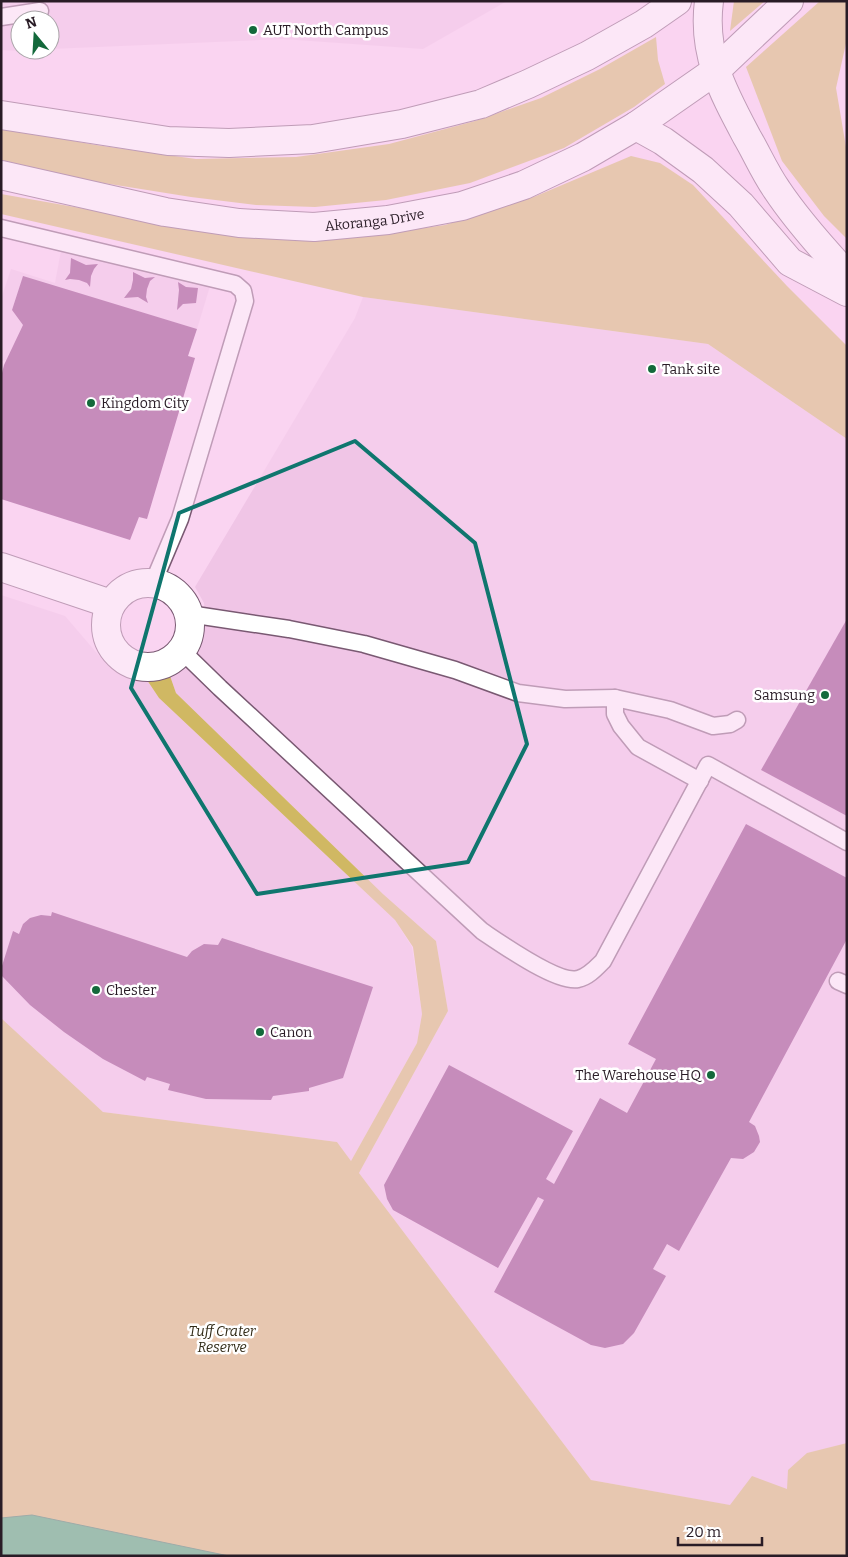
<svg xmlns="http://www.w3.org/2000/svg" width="848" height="1557" font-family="Bitter,serif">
<rect width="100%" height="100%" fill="#fad4f1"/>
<!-- built -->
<g fill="#f0c5e6">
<polygon points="1,1 507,1 423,49 283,39 50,49 50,20 20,20 20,50 37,50 20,51 1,50"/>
<polygon points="61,251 210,286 197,329 23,277 12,310 23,325 7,360 1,361 1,299 11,269 55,283"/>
<polygon points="363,297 708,344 847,439 847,1482 795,1517 591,1480 359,1173 448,1011 436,941 383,894 176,693 169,673 181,670 200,649 206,623 204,603 195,587 355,318"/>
<polygon points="1,595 65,616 107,665 127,677 147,680 159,698 395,920 412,947 422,1014 417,1043 351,1161 337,1142 103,1112 1,1018"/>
</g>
<!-- green -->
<g fill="#d0b863">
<polygon points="734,1 765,1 730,31"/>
<polygon points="820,1 847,1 847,39 836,88 847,153 847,239 824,216 782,161 746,67"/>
<polygon points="656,37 658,60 665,84 634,107 564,148 470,183 386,200 315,207 256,205 191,197 97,182 1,160 1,128 96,145 196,159 296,157 389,144 475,121 541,98 600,69"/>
<polygon points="631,156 660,163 693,185 787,286 847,346 847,439 708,344 363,297 1,214 1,194 148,220 261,237 361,237 445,225 536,196"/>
<polygon points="169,673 176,693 383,894 436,941 448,1011 359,1173 591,1480 730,1505 752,1476 787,1489 788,1470 807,1453 847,1443 847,1556 1,1556 1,1018 103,1112 337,1142 351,1161 417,1043 422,1014 413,947 395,920 159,698 147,680"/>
</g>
<!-- water -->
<polygon fill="#32a463" stroke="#2f7b51" points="32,1515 229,1556 1,1556 1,1518"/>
<!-- building -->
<g fill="#87367b">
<polygon points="71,258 86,265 98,264 94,269 91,276 90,287 87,283 79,280 70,279 65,280 70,273"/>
<polygon points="133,272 145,278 155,277 150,281 147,289 146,297 148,303 138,297 124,298 131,289 133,280"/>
<polygon points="23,276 197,329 188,356 195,358 147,519 139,517 130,540 1,499 1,377 4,365 23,325 12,310"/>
<polygon points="178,282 186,287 198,288 196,303 183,304 177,310 179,290"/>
<polygon points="847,619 847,816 761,770"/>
<polygon points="746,824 847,878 847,939 749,1122 755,1126 759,1136 760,1142 754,1152 743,1159 731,1158 679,1251 667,1244 653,1269 666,1276 634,1333 623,1344 605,1348 591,1345 494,1292 544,1200 538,1197 498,1268 393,1210 387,1199 384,1185 449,1065 573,1131 546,1179 554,1184 600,1098 627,1113 656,1059 628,1044"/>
<polygon points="52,912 187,957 192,951 204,944 218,945 222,938 373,987 343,1078 309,1088 309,1091 273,1096 271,1100 206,1099 168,1090 170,1084 147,1077 145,1081 103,1059 64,1032 30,1005 1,975 1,969 13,931 19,934 23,924 30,918 41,915 51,916"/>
</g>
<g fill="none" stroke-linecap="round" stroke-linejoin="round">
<defs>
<g id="lane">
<polyline points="1,17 40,11"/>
<polyline points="1,228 235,284 243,291 245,301 180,519 153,583"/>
<polyline points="189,614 289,629 364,644 455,670 518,693 565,699 615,698 670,710 713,726 730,724 737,720"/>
<path d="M182,651l38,37 262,243c18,12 76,53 96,48 10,-2 18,-11 25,-18l105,-196 139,77"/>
<polyline points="615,698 615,714 621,726 638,747 700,781"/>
<polyline points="838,981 847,985"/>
</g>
<g id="street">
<polyline points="1,567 111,604"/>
<circle cx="148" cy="625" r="42"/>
</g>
<g id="secondary">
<polyline points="1,115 168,141 229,143 313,139 402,124 481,104 528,84 587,56 644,24 677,1"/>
<path id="s1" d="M1,175l164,37 74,11 75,4 74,-7 74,-14 62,-21 59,-28 53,-31 79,-55 74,-70"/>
</g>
<g id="highway">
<path d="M709,1c-7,53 14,91 38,136 10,17 18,36 30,53 20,30 45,58 70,85"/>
<polyline points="636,126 663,141 703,170 741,205 790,262 847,292"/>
</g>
</defs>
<!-- lane casing -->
<use href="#lane" stroke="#795972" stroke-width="19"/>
<!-- street casing -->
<use href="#street" stroke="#795972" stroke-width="30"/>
<!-- secondary casing -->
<use href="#secondary" stroke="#795972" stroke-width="30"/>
<!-- highway casing -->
<use href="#highway" stroke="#795972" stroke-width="30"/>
<!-- lane -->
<use href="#lane" stroke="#fff" stroke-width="16"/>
<!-- street -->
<use href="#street" stroke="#fff" stroke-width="28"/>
<!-- secondary -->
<use href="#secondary" stroke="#fff" stroke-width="28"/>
<!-- highway -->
<use href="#highway" stroke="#fff" stroke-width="28"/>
</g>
<!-- marked area -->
<path d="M0 0H848V1557H0ZM355,441l120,102 52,201 -59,118 -211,32 -126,-206 48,-175z" fill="#fad4f1" fill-opacity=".55" fill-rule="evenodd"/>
<path fill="none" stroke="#0f766e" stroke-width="4" stroke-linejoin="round" d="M355,441l120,102 52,201 -59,118 -211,32 -126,-206 48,-175z"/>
<!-- markers -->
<g fill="#13693b" stroke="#fff" stroke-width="2">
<circle cx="253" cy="30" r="5"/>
<circle cx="652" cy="369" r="5"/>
<circle cx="91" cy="403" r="5"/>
<circle cx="825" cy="695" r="5"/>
<circle cx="96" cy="990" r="5"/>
<circle cx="260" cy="1032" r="5"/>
<circle cx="711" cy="1075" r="5"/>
</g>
<g text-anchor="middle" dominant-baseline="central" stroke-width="5" stroke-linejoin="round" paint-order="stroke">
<!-- poi labels -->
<g font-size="14" fill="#291c26" stroke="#fff" text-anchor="start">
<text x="263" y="30">AUT North Campus</text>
<text x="662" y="369">Tank site</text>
<text x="101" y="403">Kingdom City</text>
<text x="815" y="695" text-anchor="end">Samsung</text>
<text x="106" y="990">Chester</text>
<text x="270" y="1032">Canon</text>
<text x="701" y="1075" text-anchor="end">The Warehouse HQ</text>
</g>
<!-- street labels -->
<g font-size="14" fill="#291c26" stroke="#fff">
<text stroke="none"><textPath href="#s1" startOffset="379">Akoranga Drive</textPath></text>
</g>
<!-- park labels -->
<g font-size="14" font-style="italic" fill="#312b17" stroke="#fff">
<text x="222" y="1331">Tuff Crater<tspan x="222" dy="16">Reserve</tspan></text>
</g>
</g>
<!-- border -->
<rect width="848" height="1557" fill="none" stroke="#291c26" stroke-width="5"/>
<!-- north arrow -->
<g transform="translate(35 35) rotate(342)"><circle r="24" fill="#ffffff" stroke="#a9a4a8"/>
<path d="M0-4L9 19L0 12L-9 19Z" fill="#13693b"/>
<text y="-8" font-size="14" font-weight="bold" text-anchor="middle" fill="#291c26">N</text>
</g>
<!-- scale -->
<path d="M678 1537v8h84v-8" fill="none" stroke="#291c26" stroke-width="2.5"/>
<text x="686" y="1537" font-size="15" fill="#291c26" stroke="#ffffff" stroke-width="4" paint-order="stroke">20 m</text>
</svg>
